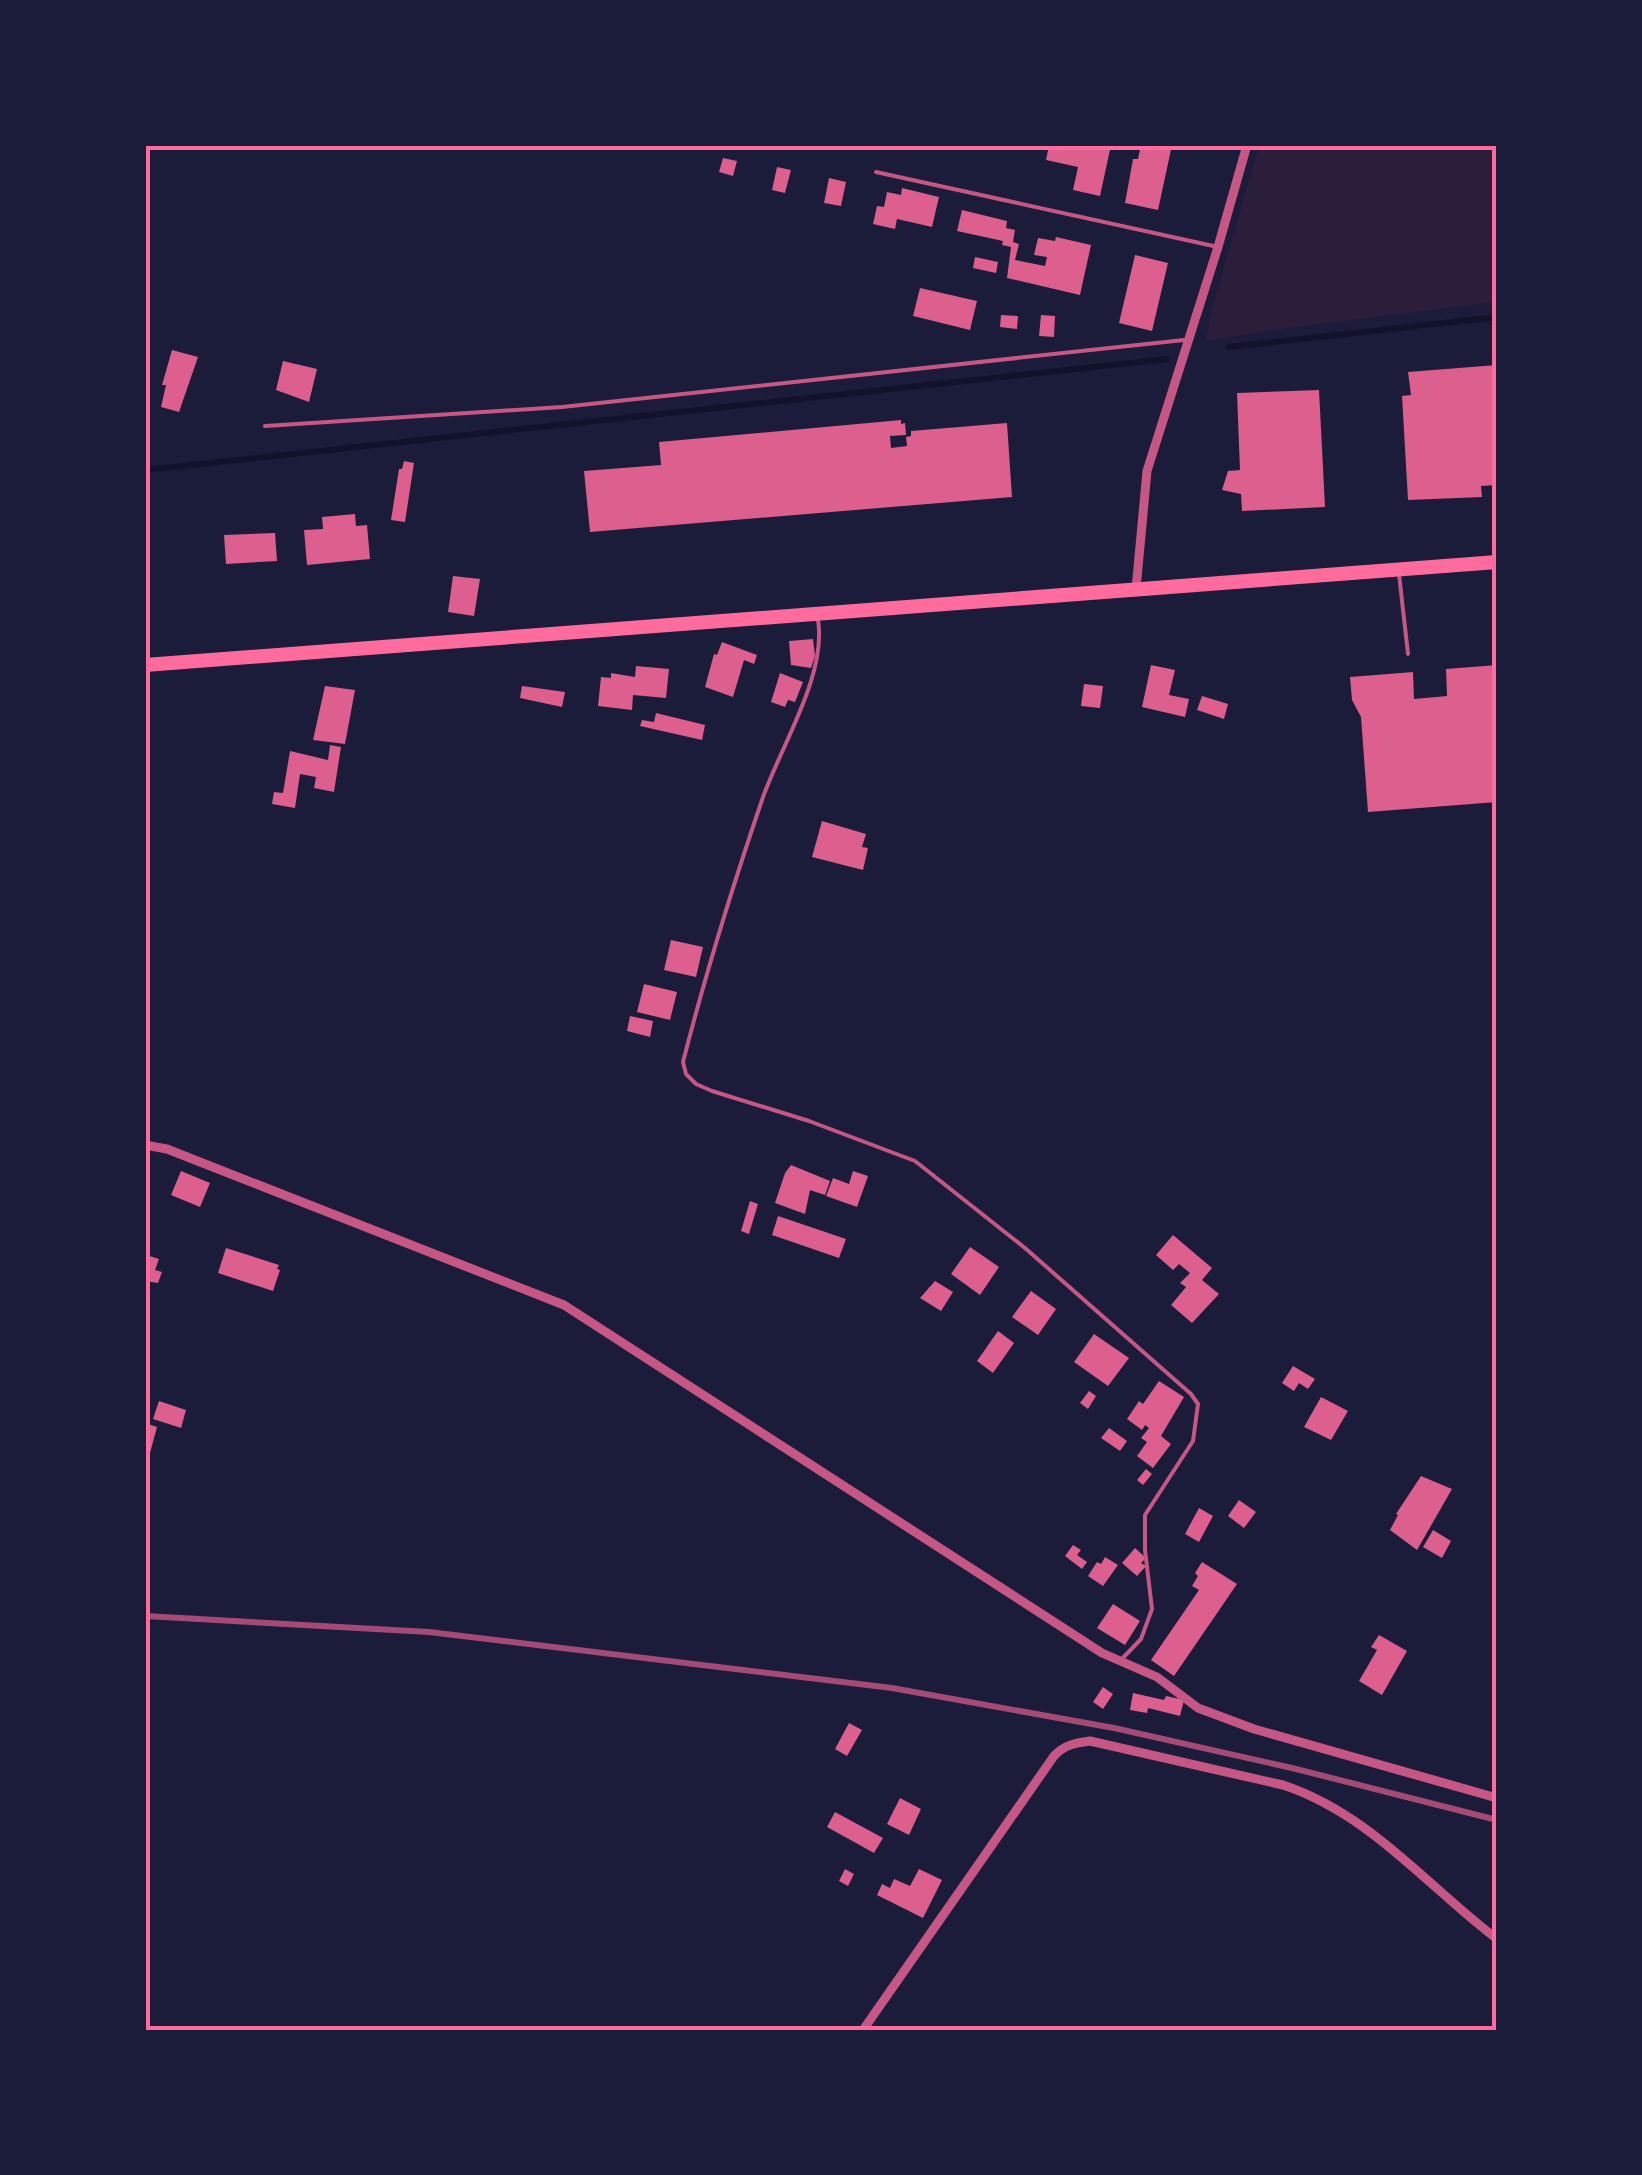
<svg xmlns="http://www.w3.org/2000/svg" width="1642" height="2175" font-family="Barlow,sans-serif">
<rect width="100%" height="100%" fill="#1b1b3a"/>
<!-- green -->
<polygon fill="#2a1e3b" points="1259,145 1497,145 1497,302 1288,328 1206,341 1210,316"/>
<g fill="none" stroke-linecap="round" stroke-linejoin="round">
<!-- stream -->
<g stroke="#12122b" stroke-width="6">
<polyline points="1229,347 1497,317"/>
<polyline points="145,470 1167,359"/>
</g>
</g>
<!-- building -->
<g fill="#dd5f8e">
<polygon points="1049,145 1111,145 1100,196 1073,190 1078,167 1046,160"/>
<polygon points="1141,145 1172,145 1158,210 1125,203 1133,159 1138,159"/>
<polygon points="723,158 737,161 733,176 719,172"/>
<polygon points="777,167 791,170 785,193 772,190"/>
<polygon points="829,178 846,182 841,206 824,203"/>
<polygon points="902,188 939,197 932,227 897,219 895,229 873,224 877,206 884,207 887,192 901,195"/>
<polygon points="962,210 1007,221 1006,228 1015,230 1013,242 1019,244 1015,260 1045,266 1047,257 1034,255 1038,238 1055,241 1056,237 1091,245 1080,295 1007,278 1011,247 1002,245 1003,241 957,231"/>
<polygon points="1135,255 1168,263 1152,331 1119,323"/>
<polygon points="975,257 998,262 996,273 973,268"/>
<polygon points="920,288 977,301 970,330 913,316"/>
<polygon points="1001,315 1018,316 1017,329 1000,327"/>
<polygon points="1041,315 1055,316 1054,337 1039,336"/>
<polygon points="172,350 198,357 179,412 161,407 166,385 162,385"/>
<polygon points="283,361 317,369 309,402 276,390"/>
<polygon points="1497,365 1497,485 1481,486 1482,497 1408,500 1402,396 1411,395 1408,372"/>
<polygon points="1319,390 1325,507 1242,511 1241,494 1222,490 1228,471 1240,470 1237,393"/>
<polygon points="901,420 901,424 905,423 906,435 890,436 891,448 907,446 906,437 911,436 911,431 1007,423 1012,497 590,532 584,471 661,465 659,442"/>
<polygon points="404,461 414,463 405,522 391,520 399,469 402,469"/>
<polygon points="355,514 356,526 367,525 370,559 307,565 304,530 323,529 322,517"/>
<polygon points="275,533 277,561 226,564 224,535"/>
<polygon points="453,576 480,579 474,616 448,612"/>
<polygon points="813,639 815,656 811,668 791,665 789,641"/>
<polygon points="722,642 757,655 754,664 744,660 733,697 705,687 714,654 717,655"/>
<polygon points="1151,665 1175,670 1169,695 1189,699 1185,717 1142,707"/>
<polygon points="1497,665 1497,802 1368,812 1361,717 1352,700 1350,677 1413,672 1414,699 1447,696 1446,669"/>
<polygon points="636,666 669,669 666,698 633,695 632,710 598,706 601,677 611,678 611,673 635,677"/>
<polygon points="780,673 803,682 795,702 788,700 785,707 771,702"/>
<polygon points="1084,684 1103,686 1100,708 1081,706"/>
<polygon points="325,686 355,690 345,744 313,740"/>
<polygon points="522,686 565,692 562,707 520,698"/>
<polygon points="1202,696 1228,704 1224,719 1197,710"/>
<polygon points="656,713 705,725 702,740 640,726 642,720 654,722"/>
<polygon points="330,745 341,747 334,792 314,788 316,777 300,774 295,808 272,804 274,792 283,793 290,751 328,760"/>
<polygon points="822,821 866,834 862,847 868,848 863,870 812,857"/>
<polygon points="671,940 703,947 696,977 664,970"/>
<polygon points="644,984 677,992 670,1020 637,1012"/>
<polygon points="630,1016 653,1021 650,1037 627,1031"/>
<polygon points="791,1165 830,1181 825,1195 810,1190 805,1214 775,1203 785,1173"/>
<polygon points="181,1171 210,1183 200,1207 171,1195"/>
<polygon points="853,1171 868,1176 857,1207 826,1196 833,1178 849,1184"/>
<polygon points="750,1201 758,1204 749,1234 741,1231"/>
<polygon points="778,1216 846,1239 839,1258 772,1235"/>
<polygon points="1173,1235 1212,1268 1202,1280 1219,1294 1192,1323 1171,1305 1186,1287 1180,1283 1190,1273 1179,1264 1173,1270 1156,1255"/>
<polygon points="970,1247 999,1267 980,1295 951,1274"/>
<polygon points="226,1248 279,1265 277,1269 280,1270 273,1291 218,1273"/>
<polygon points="146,1255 159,1259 155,1270 162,1272 158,1283 145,1281"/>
<polygon points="935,1281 953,1292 941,1311 920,1298"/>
<polygon points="1031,1291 1056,1309 1038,1335 1012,1317"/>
<polygon points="998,1331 1014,1343 993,1373 977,1361"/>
<polygon points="1094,1334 1129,1358 1108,1386 1074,1362"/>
<polygon points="1293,1366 1315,1379 1308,1389 1299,1383 1294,1391 1282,1383"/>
<polygon points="1159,1381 1184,1397 1161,1436 1171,1444 1153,1468 1137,1456 1147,1442 1141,1438 1149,1428 1145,1425 1142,1430 1127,1419 1139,1401 1143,1404"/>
<polygon points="1089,1391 1096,1396 1088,1409 1080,1403"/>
<polygon points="1321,1397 1348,1411 1331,1440 1304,1427"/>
<polygon points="159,1401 186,1410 181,1428 153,1419"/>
<polygon points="145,1423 157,1427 150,1453 145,1451"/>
<polygon points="1109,1428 1127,1441 1120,1451 1101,1438"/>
<polygon points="1146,1469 1152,1474 1143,1485 1137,1480"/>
<polygon points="1421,1476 1452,1489 1417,1550 1390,1530 1398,1515 1396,1514"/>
<polygon points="1239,1500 1256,1512 1244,1528 1228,1516"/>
<polygon points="1199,1508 1213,1516 1199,1542 1185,1534"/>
<polygon points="1433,1530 1451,1541 1442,1558 1423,1547"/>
<polygon points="1073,1545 1081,1550 1077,1555 1087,1562 1082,1569 1065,1556"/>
<polygon points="1135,1548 1146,1558 1141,1563 1146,1566 1137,1576 1122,1563"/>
<polygon points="1105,1557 1118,1565 1103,1586 1088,1576 1097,1562 1101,1564"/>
<polygon points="1202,1562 1237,1584 1174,1676 1151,1660 1199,1590 1192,1586 1198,1576 1195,1573"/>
<polygon points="1113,1604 1140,1621 1125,1645 1097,1628"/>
<polygon points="1379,1635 1407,1651 1382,1695 1359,1681 1377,1650 1371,1647"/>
<polygon points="1103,1687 1113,1694 1103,1709 1093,1702"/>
<polygon points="1133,1693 1164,1700 1166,1696 1184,1700 1180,1716 1148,1708 1147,1713 1130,1710"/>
<polygon points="849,1723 862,1730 847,1756 835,1749"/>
<polygon points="900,1798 921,1809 909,1835 887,1824"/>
<polygon points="835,1812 883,1838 874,1853 827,1827"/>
<polygon points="845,1869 854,1874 848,1886 839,1881"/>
<polygon points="919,1869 942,1880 923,1918 877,1895 882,1884 890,1888 894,1879 910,1886"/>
</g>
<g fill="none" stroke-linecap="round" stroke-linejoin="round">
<!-- service -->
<g stroke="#c65784" stroke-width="4">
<polyline points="876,172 1218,247"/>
<polyline points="265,426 562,407 1184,340"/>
<polyline points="1399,574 1408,654"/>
<path d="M818,620c9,56 -38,127 -56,180 -29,85 -57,176 -79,262l3,12 10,10 16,7 97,30 106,40 110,87 166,146 7,10 -5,37 -48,74v35l7,59 -11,30 -21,22"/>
</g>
<!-- minor -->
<g stroke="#c65784" stroke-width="9">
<polyline points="1136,589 1147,471 1218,247 1247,145"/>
<polyline points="145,1145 167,1149 564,1305 1102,1653 1157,1677 1198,1708 1254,1729 1497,1798"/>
<path d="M863,2030l191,-274c10,-11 21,-13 36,-15l193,44c87,29 143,100 214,154"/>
</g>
<!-- primary -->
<polyline stroke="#ff6b9d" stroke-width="14" points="145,665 1497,562"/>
<!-- rail -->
<polyline stroke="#a44b75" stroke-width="6" points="145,1616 429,1632 892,1688 1114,1728 1292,1768 1497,1820"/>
</g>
<!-- border -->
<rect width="1642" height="2175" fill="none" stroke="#1b1b3a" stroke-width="295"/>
<rect x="148" y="148" width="1346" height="1880" fill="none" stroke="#ff6b9d" stroke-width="4"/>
</svg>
